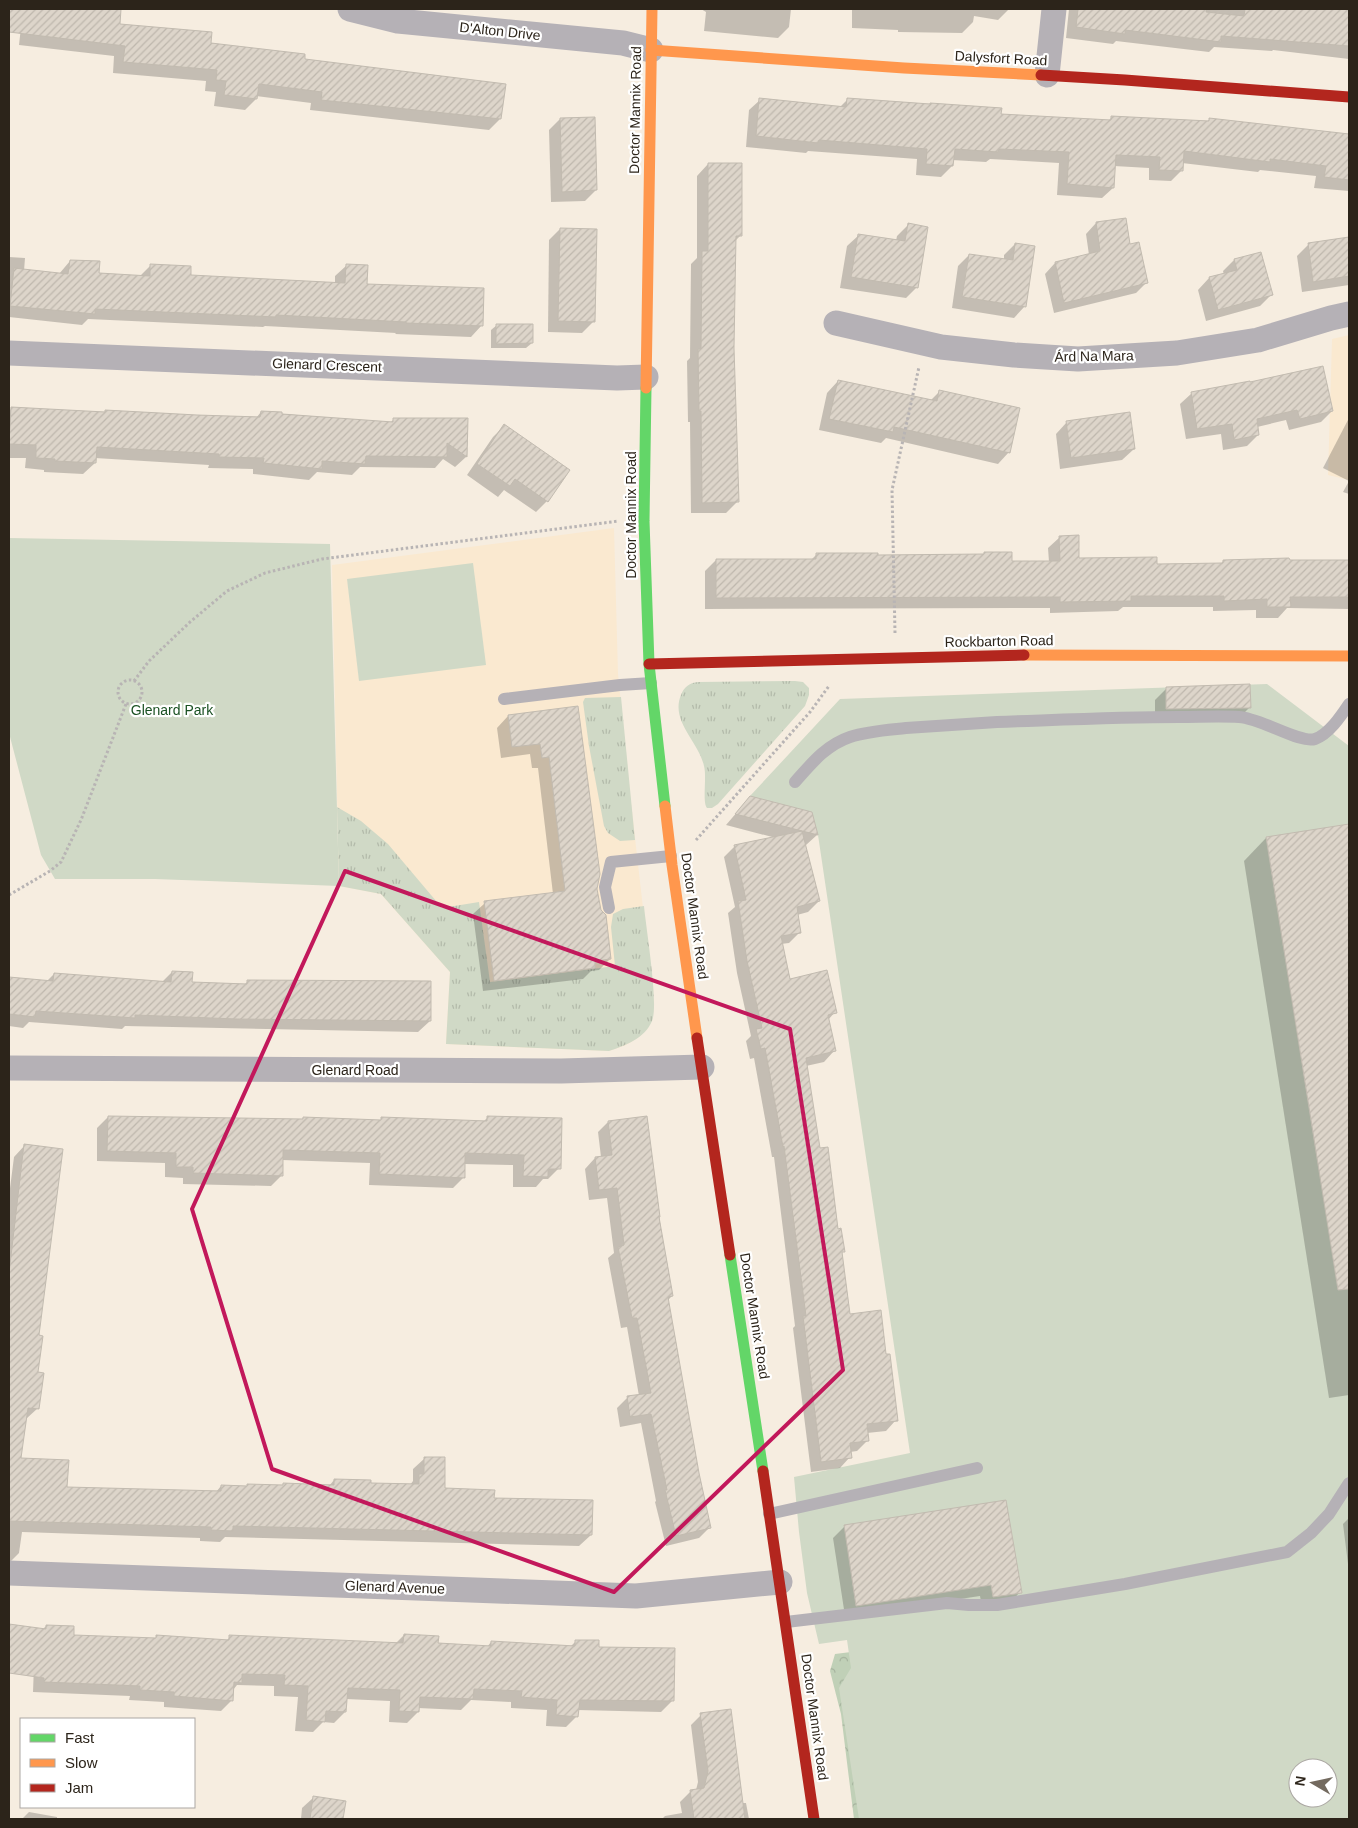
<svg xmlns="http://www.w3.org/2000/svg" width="1358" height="1828" font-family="Helvetica,sans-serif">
<defs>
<pattern id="grass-tufts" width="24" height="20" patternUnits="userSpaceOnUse" patternTransform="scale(1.25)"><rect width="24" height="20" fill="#d0d9c6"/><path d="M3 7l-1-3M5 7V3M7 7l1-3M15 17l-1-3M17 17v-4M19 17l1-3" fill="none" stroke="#b3baaa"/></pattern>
<pattern id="forest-crowns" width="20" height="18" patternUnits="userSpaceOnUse" patternTransform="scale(1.25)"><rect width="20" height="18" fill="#c0d0b7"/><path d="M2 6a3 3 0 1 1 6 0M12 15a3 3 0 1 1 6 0" fill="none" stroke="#a5b29d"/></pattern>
<pattern id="building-hatch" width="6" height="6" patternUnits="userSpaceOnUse" patternTransform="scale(1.25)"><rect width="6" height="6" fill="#ddd5ca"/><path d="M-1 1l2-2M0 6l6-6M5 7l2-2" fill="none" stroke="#beb7ad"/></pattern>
</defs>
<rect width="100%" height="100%" fill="#f6ede0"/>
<!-- built -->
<g fill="#fae9d0">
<polygon points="1349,335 1349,480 1328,475 1332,339"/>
<polygon points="614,528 618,674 631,803 654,1004 652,1020 646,1030 633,1041 626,1045 609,1051 446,1044 450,972 381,894 339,886 332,565"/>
</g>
<!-- grass -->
<g fill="url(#grass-tufts)">
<path d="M795,681l8,1 6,6v7l-4,11 -87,98 -6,4h-5c-5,-6 0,-31 -3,-42 -5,-24 -34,-45 -23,-71 3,-8 8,-12 17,-13z"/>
<polygon points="621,697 635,840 620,841 608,833 604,826 589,746 583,702 585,698"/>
<path d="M337,807l24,14 27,23 54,64 37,-6 11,80 125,-16 -4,-39 2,-13 10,-5 21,-3c2,22 15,99 8,115 -7,17 -27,25 -43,30l-163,-7 4,-72 -69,-78 -42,-8z"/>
</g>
<!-- forest -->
<polygon fill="url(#forest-crowns)" points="851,1652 884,1819 854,1819 841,1714 830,1671 835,1654"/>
<!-- park -->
<g fill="#d0d9c6" fill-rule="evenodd">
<polygon points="9,538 330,544 339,886 155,879 55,879 41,855 9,733"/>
<polygon points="473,563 486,665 359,681 347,579"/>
<path d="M1267,684l82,62v1073h-490l-20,-131 12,-20 -4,-28 -28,4 -12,-51 -8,-61 -5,-55 116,-24 -92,-618 -83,-21 15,-18 90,-97zM1298,1768h30v30h-30z"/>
</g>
<!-- shadow -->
<g fill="#0003">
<polygon points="23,9 120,9 118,25 303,61 500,119 489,130 310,110 311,103 256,96 256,99 245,110 214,106 216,92 205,91 206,81 113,73 114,56 19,45"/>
<polygon points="701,9 791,9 789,27 778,38 704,31 706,12"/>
<polygon points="852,9 1009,9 998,20 974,16 973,22 962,33 898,32 898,30 852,28"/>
<polygon points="1069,9 1349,9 1349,59 1273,50 1272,51 1214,47 1209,52 1116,41 1113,44 1066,38"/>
<polygon points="848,99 1000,115 1108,121 1111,118 1206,122 1210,119 1349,135 1349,191 1314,188 1316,176 1260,170 1258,172 1182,163 1182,170 1171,181 1149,180 1149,168 1114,166 1113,188 1102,198 1057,195 1059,163 990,159 986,162 952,160 952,166 941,177 916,175 917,159 808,151 806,153 746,147 749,110 760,100 840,107"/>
<polygon points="560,119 596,190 585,201 551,202 549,130"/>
<polygon points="708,164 741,235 734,242 733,348 737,502 726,513 691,513 690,422 688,422 687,361 690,358 691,264 697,258 697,176"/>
<polygon points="1096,223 1129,246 1146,283 1136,293 1054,313 1045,274 1055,263 1089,255 1086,234"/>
<polygon points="908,225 917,287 906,298 840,288 847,246 859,235 896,241 897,236"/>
<polygon points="560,229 594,321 582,333 548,332 549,240"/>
<polygon points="1349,238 1349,285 1302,292 1297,256 1308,245"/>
<polygon points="1015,244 1025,306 1014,318 952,308 958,266 969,255 1004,260 1004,255"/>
<polygon points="1260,253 1271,295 1260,306 1206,321 1198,290 1209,278 1224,275 1223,271 1234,260"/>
<polygon points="9,257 25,258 24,271 59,274 70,261 97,274 139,277 151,265 190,276 335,284 335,276 347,265 365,285 482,325 471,337 395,334 396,333 265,326 263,327 88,319 82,325 9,317"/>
<polygon points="497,325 532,343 526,348 491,348 491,330"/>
<polygon points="838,381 930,401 940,391 1009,452 998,464 886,438 881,443 819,430 827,393"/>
<polygon points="1192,393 1332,411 1321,422 1289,430 1286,420 1257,427 1258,435 1247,446 1223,450 1221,434 1186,439 1180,404"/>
<polygon points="12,408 104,413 106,411 256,418 261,412 390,423 394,419 466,420 466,457 455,467 443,459 435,468 360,467 352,475 317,472 309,480 253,474 253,469 208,468 209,465 95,458 95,463 83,474 44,472 44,470 25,468 26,458 9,458 9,411"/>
<polygon points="1349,418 1349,481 1323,468"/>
<polygon points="1067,422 1134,449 1122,460 1060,469 1056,434"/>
<polygon points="504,426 547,501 536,512 504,490 498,497 467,475 493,437"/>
<polygon points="1349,481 1349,494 1343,492"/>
<polygon points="1060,537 1078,559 1156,565 1220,565 1223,561 1349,561 1349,609 1287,608 1278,618 1256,618 1256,610 1213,611 1213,607 1123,607 1118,611 1050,613 1050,608 705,609 705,571 716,560 811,560 817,554 877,557 982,556 984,553 1011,563 1049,562 1048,548"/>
<polygon points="1166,689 1250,707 1239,718 1155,720 1155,700"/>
<polygon points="577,708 596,889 610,959 599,970 591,971 583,979 483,991 473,914 485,903 553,894 538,768 532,768 530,754 501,758 497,728 508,716"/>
<polygon points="750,797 811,813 817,835 806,845 805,845 819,901 808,912 797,915 799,933 789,943 781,944 790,980 835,1012 828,1020 834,1051 824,1062 806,1066 819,1150 837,1230 843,1251 841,1254 849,1315 885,1356 896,1420 886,1431 867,1433 868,1440 857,1451 850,1452 850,1457 840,1468 811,1472 793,1328 795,1326 774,1157 772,1157 754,1058 750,1059 746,1041 751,1036 737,973 728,913 735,907 724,857 735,846 776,838 726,825"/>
<polygon points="1349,825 1349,1395 1329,1398 1244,861 1266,838"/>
<polygon points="172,972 191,983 244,985 248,981 430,1021 418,1032 125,1026 122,1029 29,1022 23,1028 9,1026 9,978 46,982 54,974 162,982"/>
<polygon points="108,1117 301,1120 303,1118 380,1121 382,1118 483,1122 488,1117 559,1168 548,1179 543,1179 536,1187 513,1187 513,1165 464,1164 464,1177 453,1188 369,1185 370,1163 282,1160 282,1175 271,1186 183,1184 183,1178 165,1177 165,1163 97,1161 97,1128"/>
<polygon points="608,1122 659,1216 672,1296 667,1301 697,1473 710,1527 699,1538 666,1546 655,1502 656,1501 641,1423 620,1427 617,1408 628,1397 639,1396 627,1327 621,1328 608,1258 614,1253 607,1198 589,1200 585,1169 595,1158 601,1157 598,1132"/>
<polygon points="25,1145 38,1336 36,1373 38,1408 26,1419 20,1460 66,1488 216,1492 221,1486 246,1487 248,1485 282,1486 283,1484 329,1486 334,1480 370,1484 410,1485 413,1481 413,1469 425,1458 443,1489 493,1499 591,1535 579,1546 225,1537 220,1542 200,1541 200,1538 22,1532 19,1553 9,1563 9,1196 14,1157"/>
<polygon points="1005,1501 1020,1592 1009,1604 982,1607 980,1596 845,1616 833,1538 844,1527"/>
<polygon points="1349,1518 1349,1572 1343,1524"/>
<polygon points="46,1626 72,1636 154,1640 157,1636 226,1641 230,1637 395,1644 404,1635 437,1644 487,1647 491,1642 570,1647 576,1641 598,1648 672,1701 661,1712 577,1710 577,1716 566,1727 546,1726 547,1710 511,1708 511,1702 471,1700 461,1710 418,1708 418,1712 407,1723 389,1722 390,1701 346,1699 345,1712 334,1723 323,1722 313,1732 295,1731 298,1697 274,1696 274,1686 237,1685 233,1690 232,1700 221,1711 164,1707 164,1702 129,1700 130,1696 33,1692 35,1637"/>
<polygon points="701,1715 742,1803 746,1803 749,1819 662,1819 665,1816 682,1813 680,1802 691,1791 696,1790 698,1782 691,1725"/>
<polygon points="313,1798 344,1802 341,1819 301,1819 302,1808"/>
<polygon points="29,1812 57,1817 57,1819 22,1819"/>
</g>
<!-- building -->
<g fill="url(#building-hatch)" stroke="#c2bbb0">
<polygon points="9,9 121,9 120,24 212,32 211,43 305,54 305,59 506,84 501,119 321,100 322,92 259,84 257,99 224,95 226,81 216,80 217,70 123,62 125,46 9,32"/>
<polygon points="1078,9 1207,9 1206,12 1244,16 1245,9 1349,9 1349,46 1221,36 1221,42 1125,30 1125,34 1076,27"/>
<polygon points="759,98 846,107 847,98 930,104 930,103 1002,108 1001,114 1111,120 1111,116 1209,121 1209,118 1349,134 1349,180 1324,177 1326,166 1270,159 1270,162 1184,151 1183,171 1159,170 1160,157 1116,155 1114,188 1067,184 1069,152 999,149 998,152 955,149 953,166 926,164 927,149 819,140 818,143 756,136"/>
<polygon points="595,117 597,190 562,192 560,118"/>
<polygon points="708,163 742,163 742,236 736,236 734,348 739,502 702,503 701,411 699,411 698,349 701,349 702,251 708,251"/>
<polygon points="1126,218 1130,244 1139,242 1148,283 1064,303 1055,262 1100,251 1096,222"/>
<polygon points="908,223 928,227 918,288 851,277 858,234 905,241"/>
<polygon points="560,228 597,229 595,322 558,321"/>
<polygon points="1349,237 1349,276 1313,282 1308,243"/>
<polygon points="1015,243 1035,246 1026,307 962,297 969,254 1013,260"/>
<polygon points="1261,252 1273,295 1218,310 1209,277 1237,270 1234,259"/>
<polygon points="70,260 100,261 99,273 150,276 150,264 191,266 191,275 345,283 346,264 368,265 367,284 484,288 483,326 406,323 406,322 276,315 276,317 95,309 95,314 10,306 14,268 68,274"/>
<polygon points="496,324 533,324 533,343 496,344"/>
<polygon points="1323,366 1333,411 1300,419 1297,410 1257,419 1259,435 1234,440 1232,424 1197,429 1191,392 1250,381 1250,382"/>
<polygon points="838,380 937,401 939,390 1020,408 1010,453 894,427 893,432 829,419"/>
<polygon points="11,407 105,412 105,410 197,415 260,417 261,411 282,412 282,414 393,422 393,418 468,418 467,457 447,443 447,457 366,456 365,464 322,461 322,469 263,463 264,458 219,457 219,454 97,447 96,463 55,461 55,459 36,458 36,445 9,444"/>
<polygon points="1130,412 1135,449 1071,458 1066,421"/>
<polygon points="504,424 570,470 548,502 515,479 510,486 477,464"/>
<polygon points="1079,535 1079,558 1157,557 1157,564 1223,563 1223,560 1289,558 1290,560 1349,560 1349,597 1290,597 1291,607 1267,607 1267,599 1224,601 1224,596 1131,596 1131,601 1060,602 1060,597 716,598 716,559 816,559 816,553 878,553 878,555 984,554 984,552 1012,552 1012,561 1060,561 1059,536"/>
<polygon points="1250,684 1251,708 1166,709 1166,687"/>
<polygon points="578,706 600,874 597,889 601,910 606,915 611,959 595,961 595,968 494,981 484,901 565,891 549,757 542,758 540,744 512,747 508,715"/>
<polygon points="750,796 812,812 818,835 802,831 820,901 797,907 801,933 781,936 790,979 827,970 837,1013 828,1015 836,1051 806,1058 820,1148 828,1147 838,1229 841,1228 845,1252 842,1252 850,1314 881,1310 886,1354 890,1354 898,1421 867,1424 869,1441 850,1443 852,1458 821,1462 803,1316 806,1316 784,1146 783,1147 765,1048 761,1049 756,1029 762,1028 747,961 738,901 746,900 734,845 802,831 735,814"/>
<polygon points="1349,824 1349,1289 1338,1290 1266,837"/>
<polygon points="172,971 193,972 192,982 247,984 247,980 431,981 431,1021 237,1019 135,1015 135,1018 36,1011 35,1017 9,1014 9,977 53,981 54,973 171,982"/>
<polygon points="108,1116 303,1119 303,1117 381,1120 381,1117 487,1121 487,1116 562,1118 561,1169 548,1169 548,1177 523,1176 524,1155 465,1153 465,1178 379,1174 380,1153 283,1150 283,1176 193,1173 193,1167 176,1167 176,1153 107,1151"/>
<polygon points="647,1116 660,1217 659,1217 673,1296 668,1297 699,1473 711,1528 676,1536 665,1490 667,1490 651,1414 630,1417 627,1396 651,1393 637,1318 632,1318 618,1247 624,1245 617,1188 599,1190 595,1157 612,1155 608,1121"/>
<polygon points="24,1144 63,1149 39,1335 43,1336 38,1372 44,1373 39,1409 28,1408 21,1458 69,1460 67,1487 221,1491 221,1485 247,1486 247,1484 283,1485 283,1483 334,1485 334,1479 371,1480 371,1483 419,1484 419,1474 424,1474 424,1457 445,1457 445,1488 495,1490 494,1498 593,1500 592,1535 233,1526 233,1531 211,1530 211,1527 9,1521 9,1273"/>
<polygon points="1006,1500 1022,1593 993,1597 991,1585 856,1606 844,1525"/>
<polygon points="9,1624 46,1629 46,1625 74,1626 74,1635 156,1638 156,1635 229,1640 229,1635 403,1643 404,1634 439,1636 438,1643 491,1646 491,1641 575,1646 575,1640 599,1640 599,1647 675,1648 674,1701 580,1700 578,1717 556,1715 557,1700 521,1697 522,1691 474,1689 473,1699 420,1697 419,1712 399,1711 400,1690 348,1688 346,1712 326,1711 325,1722 306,1720 308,1686 284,1685 285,1675 242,1674 242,1683 234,1682 233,1701 174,1696 174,1692 140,1690 140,1686 44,1682 44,1678 9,1673"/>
<polygon points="731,1709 745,1819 694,1819 690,1790 704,1788 708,1771 700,1713"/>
<polygon points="313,1796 346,1801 343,1819 310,1819"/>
</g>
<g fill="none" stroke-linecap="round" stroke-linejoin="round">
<!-- path -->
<g stroke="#b8b4b4" stroke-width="3" stroke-dasharray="2.5 2.5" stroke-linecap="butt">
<polyline points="895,633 892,490 919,367"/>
<circle cx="130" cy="692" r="12"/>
<polyline points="134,681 149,661 190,622 227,591 265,573 322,559 619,521"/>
<polyline points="696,840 810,712 829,686"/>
<polyline points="9,895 50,871 61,862 81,820 126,704"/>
</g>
<!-- lane -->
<g stroke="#b5b1b6" stroke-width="12">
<polyline points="504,699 620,685 651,683"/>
<path d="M795,782c16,-18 31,-37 55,-45 18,-6 37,-7 56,-9 30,-2 60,-4 91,-6 60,-2 121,-5 182,-5 20,0 40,-1 60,0 22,1 61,27 76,22 14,-5 26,-23 34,-35"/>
<polyline points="609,908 605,887 611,862 671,856"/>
<polyline points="769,1514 977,1468"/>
<polyline points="786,1622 947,1603 969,1605 997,1605 1125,1584 1287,1552 1311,1533 1329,1514 1349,1483"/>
</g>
<!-- street -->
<g stroke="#b5b1b6" stroke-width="25">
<polyline points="350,9 398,21 623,43 651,50"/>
<polyline points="1047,75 1054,9"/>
<polyline points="836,323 941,347 1014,355 1078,359 1177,353 1258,340 1331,318 1349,314"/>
<polyline points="9,353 617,378 646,377"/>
<polyline points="9,1068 561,1071 702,1067"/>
<polyline points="9,1573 636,1596 780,1582"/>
</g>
<!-- fast -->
<g stroke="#63d668" stroke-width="11">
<polyline points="646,388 644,521 649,664 665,806"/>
<polyline points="730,1255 763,1471"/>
</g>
<!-- slow -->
<g stroke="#ff974d" stroke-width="11">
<polyline points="651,50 904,68 1041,75"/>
<polyline points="646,388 652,9"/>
<polyline points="1024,655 1349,656"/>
<polyline points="665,806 672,865 697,1038"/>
</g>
<!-- jam -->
<g stroke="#b3261e" stroke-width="11">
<polyline points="1041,75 1125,80 1349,97"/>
<polyline points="649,664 1024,655"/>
<polyline points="697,1038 730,1255"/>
<polyline points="763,1471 814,1819"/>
</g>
</g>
<!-- marked area -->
<path fill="none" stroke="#c2185b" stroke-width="4" stroke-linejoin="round" d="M345,871l445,158 53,341 -229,222 -342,-123 -80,-260z"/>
<g text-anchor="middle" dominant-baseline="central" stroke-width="4.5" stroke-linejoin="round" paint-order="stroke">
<!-- street labels -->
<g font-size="14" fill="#2c241a" stroke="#fff">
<text transform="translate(500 31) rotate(6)">D'Alton Drive</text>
<text transform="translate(1001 58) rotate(3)">Dalysfort Road</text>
<text transform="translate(635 110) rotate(-89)">Doctor Mannix Road</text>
<text transform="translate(1094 356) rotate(-1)">Árd Na Mara</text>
<text transform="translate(327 365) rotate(2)">Glenard Crescent</text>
<text transform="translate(631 515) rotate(-90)">Doctor Mannix Road</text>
<text transform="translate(999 641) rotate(-1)">Rockbarton Road</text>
<text transform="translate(695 916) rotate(82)">Doctor Mannix Road</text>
<text x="355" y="1070">Glenard Road</text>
<text transform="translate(755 1316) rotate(81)">Doctor Mannix Road</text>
<text transform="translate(395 1587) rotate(2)">Glenard Avenue</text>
<text transform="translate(815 1717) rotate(82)">Doctor Mannix Road</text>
</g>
<!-- park labels -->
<g font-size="14" fill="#1a5123" stroke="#fff">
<text x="172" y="710">Glenard Park</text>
</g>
</g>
<!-- border -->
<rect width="1358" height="1828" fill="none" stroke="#2c241a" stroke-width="20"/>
<!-- legend -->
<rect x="20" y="1718" width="175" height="90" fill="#ffffff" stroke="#aba7a3"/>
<rect x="30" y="1734" width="25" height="8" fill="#63d668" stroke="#aba7a3"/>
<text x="65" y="1743" font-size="15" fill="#2c241a">Fast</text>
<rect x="30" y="1759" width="25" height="8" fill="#ff974d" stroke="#aba7a3"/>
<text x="65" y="1768" font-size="15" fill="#2c241a">Slow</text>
<rect x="30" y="1784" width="25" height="8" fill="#b3261e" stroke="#aba7a3"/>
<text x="65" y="1793" font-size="15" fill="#2c241a">Jam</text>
<!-- north arrow -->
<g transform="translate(1313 1783) rotate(279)"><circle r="24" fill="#ffffff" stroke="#aba7a3"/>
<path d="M0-4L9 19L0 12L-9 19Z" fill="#736a5f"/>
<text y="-8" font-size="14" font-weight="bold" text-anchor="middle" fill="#2c241a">N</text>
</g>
</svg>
